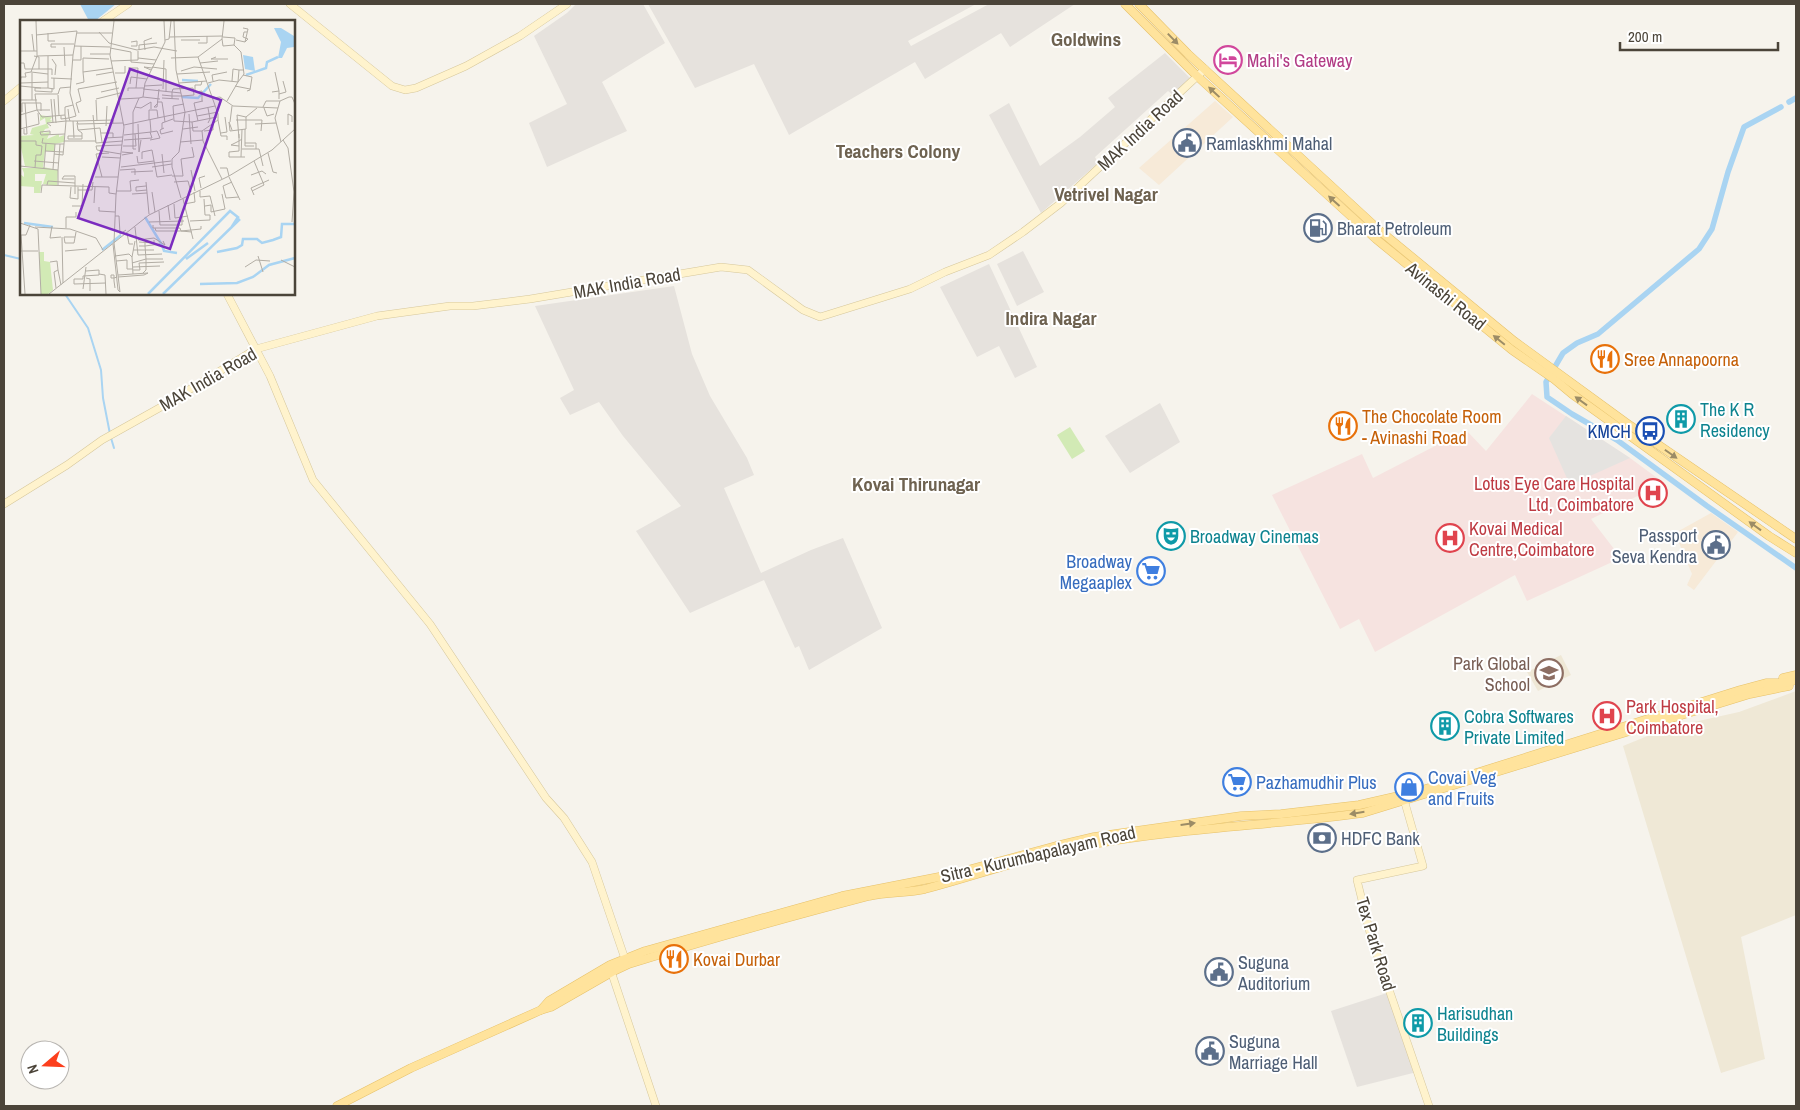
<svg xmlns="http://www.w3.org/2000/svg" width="1800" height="1110" font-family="'Archivo Narrow',sans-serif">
<rect width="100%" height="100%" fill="#f6f3ec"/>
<!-- commercial -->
<g fill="#f7ead8">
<polygon points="1215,101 1233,117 1159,185 1139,168"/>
<polygon points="1711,513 1738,532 1694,590 1687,585 1692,574 1675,533"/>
</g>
<!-- industrial -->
<g fill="#e6e2dd">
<polygon points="576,4 643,4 665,43 602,82 627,131 547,167 529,123 567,104 534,36 567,13"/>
<polygon points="648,4 976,4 908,41 911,46 989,4 1075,4 1010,47 1001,33 925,79 915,62 789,135 754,64 695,88"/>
<polygon points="1165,53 1191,79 1173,95 1168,91 1095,157 1098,163 1041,213 989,115 1009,103 1040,166 1080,137 1115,107 1108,98"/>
<polygon points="1023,251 1044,292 1017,306 997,264"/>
<polygon points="989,264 1037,367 1015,378 999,346 977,357 940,287"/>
<polygon points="674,286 692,354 710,396 747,458 754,475 724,488 761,573 811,550 843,538 882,628 809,670 799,646 795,648 764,580 690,613 636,531 681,506 623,436 599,402 570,415 560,398 574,390 535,306"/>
<polygon points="1160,403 1180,442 1130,473 1105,436"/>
<polygon points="1390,992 1417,1072 1357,1087 1331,1011"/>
</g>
<!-- education -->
<g fill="#efe8d6">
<polygon points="1561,655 1571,675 1538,691 1527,672"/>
<polygon points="1796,691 1796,915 1741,937 1765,1059 1721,1073 1623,746 1667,728 1739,712"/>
</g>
<!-- medical -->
<polygon fill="#f6e3e0" points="1532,394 1630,458 1664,483 1591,519 1621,558 1527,601 1515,575 1375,652 1359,619 1340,629 1272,495 1362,454 1373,478 1466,430 1486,451"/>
<!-- green -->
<polygon fill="#d2eab5" points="1070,427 1085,451 1072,459 1057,435"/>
<!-- parking -->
<polygon fill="#e5e3e0" points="1566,416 1630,458 1570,485 1549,438"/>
<!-- water -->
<polygon fill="#a9d4f2" points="80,4 116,4 95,21 89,21"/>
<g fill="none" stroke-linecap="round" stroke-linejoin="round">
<!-- stream -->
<g stroke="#a9d4f2" stroke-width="2">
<polyline points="4,255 21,259"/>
<polyline points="65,294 88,328 101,370 103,398 110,434"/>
<polyline points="111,438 114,448"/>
</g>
<!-- canal -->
<g stroke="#a9d4f2" stroke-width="5.5">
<polyline points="1789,102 1796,98"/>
<polyline points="1781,107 1744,127 1728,172 1712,229 1699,249 1598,334 1577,343 1563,353 1546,382 1547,397 1572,414 1617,440 1707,506 1796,568"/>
</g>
<defs>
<g id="secondary">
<polyline points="290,4 392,86 405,90 416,88 466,66 520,36 567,4"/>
<polyline points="103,21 128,4"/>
<polyline points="4,101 21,87"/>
<polyline points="227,294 270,376 313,480 430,624 546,798 564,818 592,862 625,959"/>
<polyline points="4,504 67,465 102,440 161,407 256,349 377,316 450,306 473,306 530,299 721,267 748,270 803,310 820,317 910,289 945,272 989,255 1023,232 1061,203 1205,69"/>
<polyline points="1403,796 1423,866 1357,880 1371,937 1429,1106"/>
<polyline points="610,968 656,1106"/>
</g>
<g id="primary">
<polyline points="1125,4 1197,76 1376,239 1512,350 1554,379 1572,394 1769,536 1796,553"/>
<polyline points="1139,4 1188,54 1379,230 1514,341 1625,422 1796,539"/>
<polyline points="1783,678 1796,675"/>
<path d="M541,1010l10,-3 61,-35 17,-8c80,-25 160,-47 240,-68 19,-4 38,-3 56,-7 56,-15 111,-35 168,-45 89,-16 181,-19 270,-31l387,-119 39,-8"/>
<polyline points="337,1106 411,1068 541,1010 549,1001 610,965 645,951 842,896 949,875 1056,846 1094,837 1241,816 1281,814 1359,805 1416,792 1740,690 1766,683 1784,683 1796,680"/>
</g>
</defs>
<!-- secondary casing -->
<use href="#secondary" stroke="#d6c79b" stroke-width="8"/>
<!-- primary casing -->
<use href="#primary" stroke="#e6c16a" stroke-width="9"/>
<!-- secondary -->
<use href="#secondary" stroke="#fff3cd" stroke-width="7"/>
<!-- primary -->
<use href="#primary" stroke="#ffe39c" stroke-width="8"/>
</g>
<!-- one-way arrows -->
<defs><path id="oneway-solid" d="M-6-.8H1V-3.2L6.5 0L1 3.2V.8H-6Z" transform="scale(1.25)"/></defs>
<g fill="#9c8c66">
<use href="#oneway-solid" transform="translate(1173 39) rotate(46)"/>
<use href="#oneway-solid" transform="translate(1214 92) rotate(-137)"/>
<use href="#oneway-solid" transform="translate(1334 201) rotate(-138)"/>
<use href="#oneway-solid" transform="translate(1499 340) rotate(-141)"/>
<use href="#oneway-solid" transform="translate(1581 401) rotate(-144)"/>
<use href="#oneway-solid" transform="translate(1671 454) rotate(35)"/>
<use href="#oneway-solid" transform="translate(1755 526) rotate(-144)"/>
<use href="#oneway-solid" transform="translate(1357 813) rotate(171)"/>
<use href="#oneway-solid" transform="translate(1188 824) rotate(-8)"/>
</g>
<!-- icons -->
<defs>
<symbol id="hotel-ring" viewBox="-11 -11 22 22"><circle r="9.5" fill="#fff" stroke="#d1479c" stroke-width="1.5"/><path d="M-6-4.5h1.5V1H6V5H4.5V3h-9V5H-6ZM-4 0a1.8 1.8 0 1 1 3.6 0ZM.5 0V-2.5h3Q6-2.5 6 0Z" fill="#d1479c"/></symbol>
<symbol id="civic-ring" viewBox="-11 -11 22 22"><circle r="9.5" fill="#fff" stroke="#5c6f8a" stroke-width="1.5"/><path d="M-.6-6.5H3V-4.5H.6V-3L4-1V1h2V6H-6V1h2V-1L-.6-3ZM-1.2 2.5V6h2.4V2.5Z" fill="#5c6f8a"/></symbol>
<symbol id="fuel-ring" viewBox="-11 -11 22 22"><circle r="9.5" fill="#fff" stroke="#5c6f8a" stroke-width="1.5"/><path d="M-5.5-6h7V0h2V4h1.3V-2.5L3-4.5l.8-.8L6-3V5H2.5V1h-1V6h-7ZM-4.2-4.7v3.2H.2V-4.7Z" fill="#5c6f8a"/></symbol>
<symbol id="restaurant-ring" viewBox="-11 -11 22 22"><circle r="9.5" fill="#fff" stroke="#e8710a" stroke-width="1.5"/><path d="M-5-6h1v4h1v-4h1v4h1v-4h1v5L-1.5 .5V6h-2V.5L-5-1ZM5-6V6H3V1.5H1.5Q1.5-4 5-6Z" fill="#e8710a"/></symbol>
<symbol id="building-ring" viewBox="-11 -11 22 22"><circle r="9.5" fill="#fff" stroke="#0f9aa8" stroke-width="1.5"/><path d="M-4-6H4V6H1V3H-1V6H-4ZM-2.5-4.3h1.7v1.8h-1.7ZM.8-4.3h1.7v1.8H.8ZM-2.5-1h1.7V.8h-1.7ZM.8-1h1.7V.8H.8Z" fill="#0f9aa8"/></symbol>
<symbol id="bus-ring" viewBox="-11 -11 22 22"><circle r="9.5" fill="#fff" stroke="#1a4fb4" stroke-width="1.5"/><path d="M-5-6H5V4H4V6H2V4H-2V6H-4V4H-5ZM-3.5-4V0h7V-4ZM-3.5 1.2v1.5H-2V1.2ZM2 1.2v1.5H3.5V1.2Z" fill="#1a4fb4"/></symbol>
<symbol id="hospital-ring" viewBox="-11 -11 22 22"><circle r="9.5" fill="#fff" stroke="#e0444e" stroke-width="1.5"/><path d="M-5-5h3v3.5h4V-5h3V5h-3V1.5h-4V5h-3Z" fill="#e0444e"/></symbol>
<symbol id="theatre-ring" viewBox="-11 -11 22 22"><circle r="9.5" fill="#fff" stroke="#0f9aa8" stroke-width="1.5"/><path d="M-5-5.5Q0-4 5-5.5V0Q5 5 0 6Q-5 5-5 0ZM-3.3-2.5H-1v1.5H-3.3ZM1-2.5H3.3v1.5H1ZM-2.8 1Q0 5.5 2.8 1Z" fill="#0f9aa8"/></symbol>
<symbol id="supermarket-ring" viewBox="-11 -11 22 22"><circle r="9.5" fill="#fff" stroke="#3f7fe0" stroke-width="1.5"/><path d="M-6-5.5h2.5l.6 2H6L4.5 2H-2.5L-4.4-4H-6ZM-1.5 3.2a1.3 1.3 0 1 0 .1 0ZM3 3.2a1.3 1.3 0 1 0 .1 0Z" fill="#3f7fe0"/></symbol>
<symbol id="school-ring" viewBox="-11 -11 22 22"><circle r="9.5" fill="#fff" stroke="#8d6e63" stroke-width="1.5"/><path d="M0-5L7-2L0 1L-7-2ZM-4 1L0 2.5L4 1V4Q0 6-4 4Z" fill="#8d6e63"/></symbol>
<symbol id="shop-ring" viewBox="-11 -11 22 22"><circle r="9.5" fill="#fff" stroke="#3f7fe0" stroke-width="1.5"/><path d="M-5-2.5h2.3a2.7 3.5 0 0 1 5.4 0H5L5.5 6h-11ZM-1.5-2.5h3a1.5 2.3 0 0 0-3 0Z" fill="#3f7fe0"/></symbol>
<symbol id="bank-ring" viewBox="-11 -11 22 22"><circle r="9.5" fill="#fff" stroke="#5c6f8a" stroke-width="1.5"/><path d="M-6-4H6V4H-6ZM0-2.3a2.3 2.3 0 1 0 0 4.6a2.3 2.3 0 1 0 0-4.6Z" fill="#5c6f8a"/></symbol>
</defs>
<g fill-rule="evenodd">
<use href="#hotel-ring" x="1212" y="44" width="32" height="32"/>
<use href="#civic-ring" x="1171" y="127" width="32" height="32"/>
<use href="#fuel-ring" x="1302" y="212" width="32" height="32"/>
<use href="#restaurant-ring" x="1589" y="343" width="32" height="32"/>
<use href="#building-ring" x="1665" y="403" width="32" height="32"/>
<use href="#restaurant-ring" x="1327" y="410" width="32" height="32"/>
<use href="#bus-ring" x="1634" y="415" width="32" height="32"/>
<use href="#hospital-ring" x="1637" y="477" width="32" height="32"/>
<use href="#theatre-ring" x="1155" y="520" width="32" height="32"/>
<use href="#hospital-ring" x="1434" y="522" width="32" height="32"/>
<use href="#civic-ring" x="1700" y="529" width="32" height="32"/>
<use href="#supermarket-ring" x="1135" y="555" width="32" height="32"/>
<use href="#school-ring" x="1533" y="657" width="32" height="32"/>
<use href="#hospital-ring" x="1591" y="700" width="32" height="32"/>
<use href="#building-ring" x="1429" y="710" width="32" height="32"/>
<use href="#supermarket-ring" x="1221" y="766" width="32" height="32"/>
<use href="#shop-ring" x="1393" y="771" width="32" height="32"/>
<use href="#bank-ring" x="1306" y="822" width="32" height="32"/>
<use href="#restaurant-ring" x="658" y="943" width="32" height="32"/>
<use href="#civic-ring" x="1203" y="956" width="32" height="32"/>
<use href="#building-ring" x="1402" y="1007" width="32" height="32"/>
<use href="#civic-ring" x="1194" y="1035" width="32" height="32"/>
</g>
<g text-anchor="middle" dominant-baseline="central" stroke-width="4" stroke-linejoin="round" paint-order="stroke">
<!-- hotel labels -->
<g font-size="18" fill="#b23c85" stroke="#fff" text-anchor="start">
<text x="1247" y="60">Mahi's Gateway</text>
</g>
<!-- street labels -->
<g font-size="18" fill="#4b4439" stroke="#fff">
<text transform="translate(1140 130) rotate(-43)">MAK India Road</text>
<text transform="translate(627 283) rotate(-10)">MAK India Road</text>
<text transform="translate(1446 296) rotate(39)">Avinashi Road</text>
<text transform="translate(208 379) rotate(-30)">MAK India Road</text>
<text transform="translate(1038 854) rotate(-13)">Sitra - Kurumbapalayam Road</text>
<text transform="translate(1376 944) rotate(73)">Tex Park Road</text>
</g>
<!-- service labels -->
<g font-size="18" fill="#4e5e75" stroke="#fff" text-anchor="start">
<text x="1206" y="143">Ramlaskhmi Mahal</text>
<text x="1337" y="228">Bharat Petroleum</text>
<text x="1697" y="535" text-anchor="end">Passport<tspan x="1697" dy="21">Seva Kendra</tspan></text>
<text x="1341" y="838">HDFC Bank</text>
<text x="1238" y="962">Suguna<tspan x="1238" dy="21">Auditorium</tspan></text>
<text x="1229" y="1041">Suguna<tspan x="1229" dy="21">Marriage Hall</tspan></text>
</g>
<!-- food labels -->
<g font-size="18" fill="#c56008" stroke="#fff" text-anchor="start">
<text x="1624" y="359">Sree Annapoorna</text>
<text x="1362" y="416">The Chocolate Room<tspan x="1362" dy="21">- Avinashi Road</tspan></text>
<text x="693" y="959">Kovai Durbar</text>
</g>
<!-- culture labels -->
<g font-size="18" fill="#0d838f" stroke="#fff" text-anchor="start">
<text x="1700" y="409">The K R<tspan x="1700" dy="21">Residency</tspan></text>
<text x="1190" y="536">Broadway Cinemas</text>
<text x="1464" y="716">Cobra Softwares<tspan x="1464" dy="21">Private Limited</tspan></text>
<text x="1437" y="1013">Harisudhan<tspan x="1437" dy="21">Buildings</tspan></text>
</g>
<!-- transit labels -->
<g font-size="18" fill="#164399" stroke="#fff" text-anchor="end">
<text x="1631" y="431">KMCH</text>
</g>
<!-- health labels -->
<g font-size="18" fill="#be3a42" stroke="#fff" text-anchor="start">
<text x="1634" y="483" text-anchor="end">Lotus Eye Care Hospital<tspan x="1634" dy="21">Ltd, Coimbatore</tspan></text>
<text x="1469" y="528">Kovai Medical<tspan x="1469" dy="21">Centre,Coimbatore</tspan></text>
<text x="1626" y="706">Park Hospital,<tspan x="1626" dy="21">Coimbatore</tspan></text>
</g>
<!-- shop labels -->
<g font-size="18" fill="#366cbe" stroke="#fff" text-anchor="start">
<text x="1132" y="561" text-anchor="end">Broadway<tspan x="1132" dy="21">Megaaplex</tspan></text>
<text x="1428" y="777">Covai Veg<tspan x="1428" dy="21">and Fruits</tspan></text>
<text x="1256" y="782">Pazhamudhir Plus</text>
</g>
<!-- education labels -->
<g font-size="18" fill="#785e54" stroke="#fff" text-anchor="end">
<text x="1530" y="663">Park Global<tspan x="1530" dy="21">School</tspan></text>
</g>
<!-- neighbourhood labels -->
<g font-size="19" font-weight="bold" fill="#6e6250" stroke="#fff">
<text x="1086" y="39">Goldwins</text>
<text x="898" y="151">Teachers Colony</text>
<text x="1106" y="194">Vetrivel Nagar</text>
<text x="1051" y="318">Indira Nagar</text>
<text x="916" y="484">Kovai Thirunagar</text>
</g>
</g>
<!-- overview -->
<g transform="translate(20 20)">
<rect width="275" height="275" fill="#f6f3ec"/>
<path d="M20,95l12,2 -2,3 3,1 -6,2 2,5 -4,1 -2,4 7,-1 -3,7 12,-5v3l5,-2v7l-9,2 -1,7h-9l-2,16 15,3 -1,16 -14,-2 3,-10h-11v7h7l-2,12h-6v-6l-14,-1v-12l4,3v-4l-2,-5h20l-17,-2 -5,-23v-7l14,-1 -4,-1 2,-6 14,-4 -1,-6 -5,3zM19,232h5v9l6,1 3,28 -5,4h-7z" fill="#d2eab5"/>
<path d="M254,8h7l13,8v11l-7,1 -5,10h-4l3,-16zM223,35l10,2 2,14 -10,-2z" fill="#a9d4f2"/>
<path fill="none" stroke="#a9d4f2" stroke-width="2.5" d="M226,55l20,-7 1,-6 11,-5M162,60l16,1M162,77l16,1 13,-14M125,197l17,28M4,203l29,4M211,208l7,-11 -3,6M142,225l2,6 13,2M82,230l19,-15M197,232l20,-4 5,-3 1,-6h14l5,4 11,-3 8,-3 1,-13h13M166,239l22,-16M180,264l37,-1 16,-6 16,-12 26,-7M128,274l82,-83 9,7M143,274l77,-75"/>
<path fill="none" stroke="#b2ada4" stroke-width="1" d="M16,1l1,30M154,1l2,49 9,42 -6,40 -7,7v8l9,31M79,12l10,11 28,7 17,-3 23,4M28,13v8h7M57,13h35M12,14l2,17M16,15l41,-4 -4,24M149,17l54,-1M203,17l12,1 -1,7M145,20l4,-1 2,-18M161,20h19M216,20l9,2 3,-13 -5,-1M111,22l6,-1v5h-6M225,22l3,-3 -5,-2 1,-5h3M178,23h9v-7M54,26l36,1M36,27h-5v-3h23M44,27l1,19M90,28l21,4M119,30v-5l18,-2M125,30l-1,-9 8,-3M0,31h17v5l36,-1 -3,38 6,23 -7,2 1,3M111,32v10l23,2M70,34h20M14,36l5,1v12M28,36v18M196,37l-5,2h17M118,38l18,2M151,38l27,-1M32,39l4,6 -1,10M53,40h8v-14M91,41l27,-1v-9M0,43h4l1,6h27v6M180,43l18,-2M132,47l14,2v23M108,48h10l-2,20M131,50l-7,-3 8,1M161,51l13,-4 23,2M11,52l17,2v14M63,52v-14l26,1M255,52l4,19M95,53h10v-7M157,54l33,-2M76,55l17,-3M223,55l9,2 -2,13 -3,1M31,58l21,1M193,61l-1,-6 15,-3M212,61l1,-12 6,1M218,62l1,-12h5M0,63l1,-6h5l-1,-4 6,-1 6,-16M1,63l27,-1M159,63l28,-2M188,63l11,-3 19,2 6,-8 -3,-22 -7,-7 -11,1 -1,-7M56,64l8,-2 -1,-10 30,-4M110,64l1,-7 16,2M0,66l21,2M124,66l18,-1M215,66l15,3M32,68v4l-17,-1v-3h13l6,1v-11M58,69l39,-7M58,69l3,12 -5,2 3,10M123,69l38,4M143,69l1,-29M108,71v-3h16M175,71v-6h6l1,-4M81,72l18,-4M176,72l6,-1v10M252,72l7,-1v8M259,74l7,-2 -3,-11M38,75l1,21M142,75l10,1h10l12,-1 -1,-7 -20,1 -1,3v7M123,77l17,2M142,78l17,1M193,78l7,-1 13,9 45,2 -3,10 6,24M31,79l2,24M34,79l2,24M76,79l24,-6M101,79l18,-1M0,80h17M12,80v-27M76,80l1,21M207,81l11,-19M137,82h5l3,20M137,84l-3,3h3l2,-18M164,84l-11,2 1,15 18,1 1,9h9M115,87l6,1 10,-6v7M243,87l3,-6h14M188,88l2,11 -2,4M244,88l3,8 7,-2M258,88l2,-7 9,-4h3l3,7M30,90h-13l-2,-16h23l2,-6 11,-1M2,92v-9h19v8M169,94l2,30M0,95l17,-5 5,7 23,-2 1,6h11l1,3 45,-1M45,95v-8l8,-2M73,95l3,28 27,-2M41,96v3l8,-1 -1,-9M177,96l21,-4M129,100v-10h8l1,8M198,100l3,16h6v4M216,100h26l-1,11M53,101l1,17M57,101l36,-1v3M178,101l-4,-18 9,-2M172,102l25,-5M210,102l2,-16M57,103l1,7 22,-2 2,14M118,104l1,28 2,-12M235,104l21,-1M104,105l91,-19M268,105v-11l4,2v6M31,106l-4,-3 19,-2M86,106l1,-20M144,108l-4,2 1,4 12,-3M0,109l19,-5 -1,-11M4,109v5h3l-2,-31M142,109v-6l11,-4M163,109l15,-2M222,109l-1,28h4M225,109v17h9M58,110l4,3v6h-14v-3h14M212,110l-3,-8 1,9 16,-2v-12l11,-9M184,111l9,-1v-6M81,113h12v4M201,113l6,-1 -2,-15M30,114v-3l-10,1 1,3 24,-1M219,114v12l-8,-1 8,-4 3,-2M104,115l27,-3 -1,-12M23,118l-1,5 13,1M219,118l-2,-23 9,2M104,120l28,-2 -2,-6M130,120l10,-2 -3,-7 -6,1M263,120l5,8 6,44 -2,30M0,121h16M44,121h32M85,122v-4l18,-1M160,122l23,-2M225,123h11v6M76,126l1,4 24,4M76,126l26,-1M103,126h13l-1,-12M219,126v5l-10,1v5h12M116,129h-3v-37l6,-14 4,-1 2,-14 20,-41 -1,-21M222,129h17l4,17M25,131l18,1M248,133l5,19 4,1M34,134l9,1 1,-11M142,134l2,19M102,135l11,-2 -11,-1M117,136l1,7 16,-2M82,137l18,1M122,139v-7l10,-2 5,27 15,-2M14,141l25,2M0,146l38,4v16M101,147l50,-6M132,147l20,-3M15,148l1,-13h5l1,-9 -6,-1v-4M24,148l2,-25M200,148h7l2,8M33,149l2,-25h9l2,-23M38,150l2,-26M100,150l15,-1v6M171,150l4,21M111,152l22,-1M231,155l11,-4 4,3M44,156h11v18M44,156l-2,3h12M152,156h11l-2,-17 13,-2 -2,-10M75,157h23M82,157l-6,-23 13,-1M209,157l11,23M202,159l-19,-38 -1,-10 16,-11v-6l-20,-57 24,-18 2,-18M126,162l3,32M154,162l14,-1 3,11M212,162l-9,4 3,12 13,-1M27,165l1,-4 27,2M126,166l-10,1v4l11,-1M51,167l-1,11 8,1v-12M181,168l-2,-10 6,-2M58,170h14l1,-8M97,171h14l-1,-10 9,-1M180,171v6l10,-1 5,20M232,171l12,-6 -10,-24M132,172l3,20M21,173l1,-8 67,2v6l7,1M112,174l15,-1M234,175l-3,-7 18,-8M163,179l10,40M184,179l1,16h5M74,183l1,-16M154,184l1,14 13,-2M164,184l11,-2 -1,-10M148,185l2,15M52,186h10l1,-22M185,186l6,-1v7l14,-3 -3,-15M79,187v4l16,1M139,191l1,14h22v-8M95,196h4l1,18 6,-4M170,201l20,-1v-5M129,202l35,-1M0,203l18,6 3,65M133,205v3h27l1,3h-25l-1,-3M32,206l-2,12 11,-1M15,207l35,2 26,9 7,12M115,207l3,28 24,-1M46,208v-11h10v-5M172,212l-11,-1 20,-2v-3M107,213l2,11h4M42,217l1,46M55,217h-11l1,6h9l2,-11M118,220l16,-2 11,7 -2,-4M119,222l15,1v-3M125,222v4l15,-2M94,223l2,-48 8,-68 -14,-72 4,-34M93,224l5,46 2,2 -6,-49M119,226h6l1,13h17M113,230h21M1,231h17M45,231l22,-2M95,236l14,-2 3,3 1,17M238,236l5,16M112,237l3,-16M261,240l14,7M96,241l11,-1v9h6M30,242l7,-1 1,9 -4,2 2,16M112,243l14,-4v11l-3,3M113,247l27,-1M225,247l11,-7 14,1M38,250l3,15M113,250h7l-1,-7 25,-1M66,251l13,-1v5l-16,1v3h-9v5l32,-1M79,254l6,1 1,19M98,255l30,-2 -4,2M98,257l26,-2M66,258l4,1v12M95,268l-1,-7v-6h-3v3h3l3,-1M63,269l3,-22M5,274l-4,-59h5l4,-10M29,274l100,-79 80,-39 43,-26 23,-21"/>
<path fill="#7b2cbf" fill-opacity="0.15" stroke="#7b2cbf" stroke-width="2.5" d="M110,49l91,31 -51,149 -92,-31z"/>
<rect width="275" height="275" fill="none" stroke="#4b4439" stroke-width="2.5"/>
</g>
<!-- border -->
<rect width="1800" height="1110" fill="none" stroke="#4b4439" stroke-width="10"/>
<!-- north arrow -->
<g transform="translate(45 1065) rotate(251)"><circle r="24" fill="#ffffff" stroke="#b7b4b0"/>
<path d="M0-4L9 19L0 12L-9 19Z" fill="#fc3f1d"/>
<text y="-8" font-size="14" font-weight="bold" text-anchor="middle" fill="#4b4439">N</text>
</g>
<!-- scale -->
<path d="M1620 42v8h158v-8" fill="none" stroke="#4b4439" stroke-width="2.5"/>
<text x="1628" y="42" font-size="15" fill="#4b4439" stroke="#ffffff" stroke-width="4" paint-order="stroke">200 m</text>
</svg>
